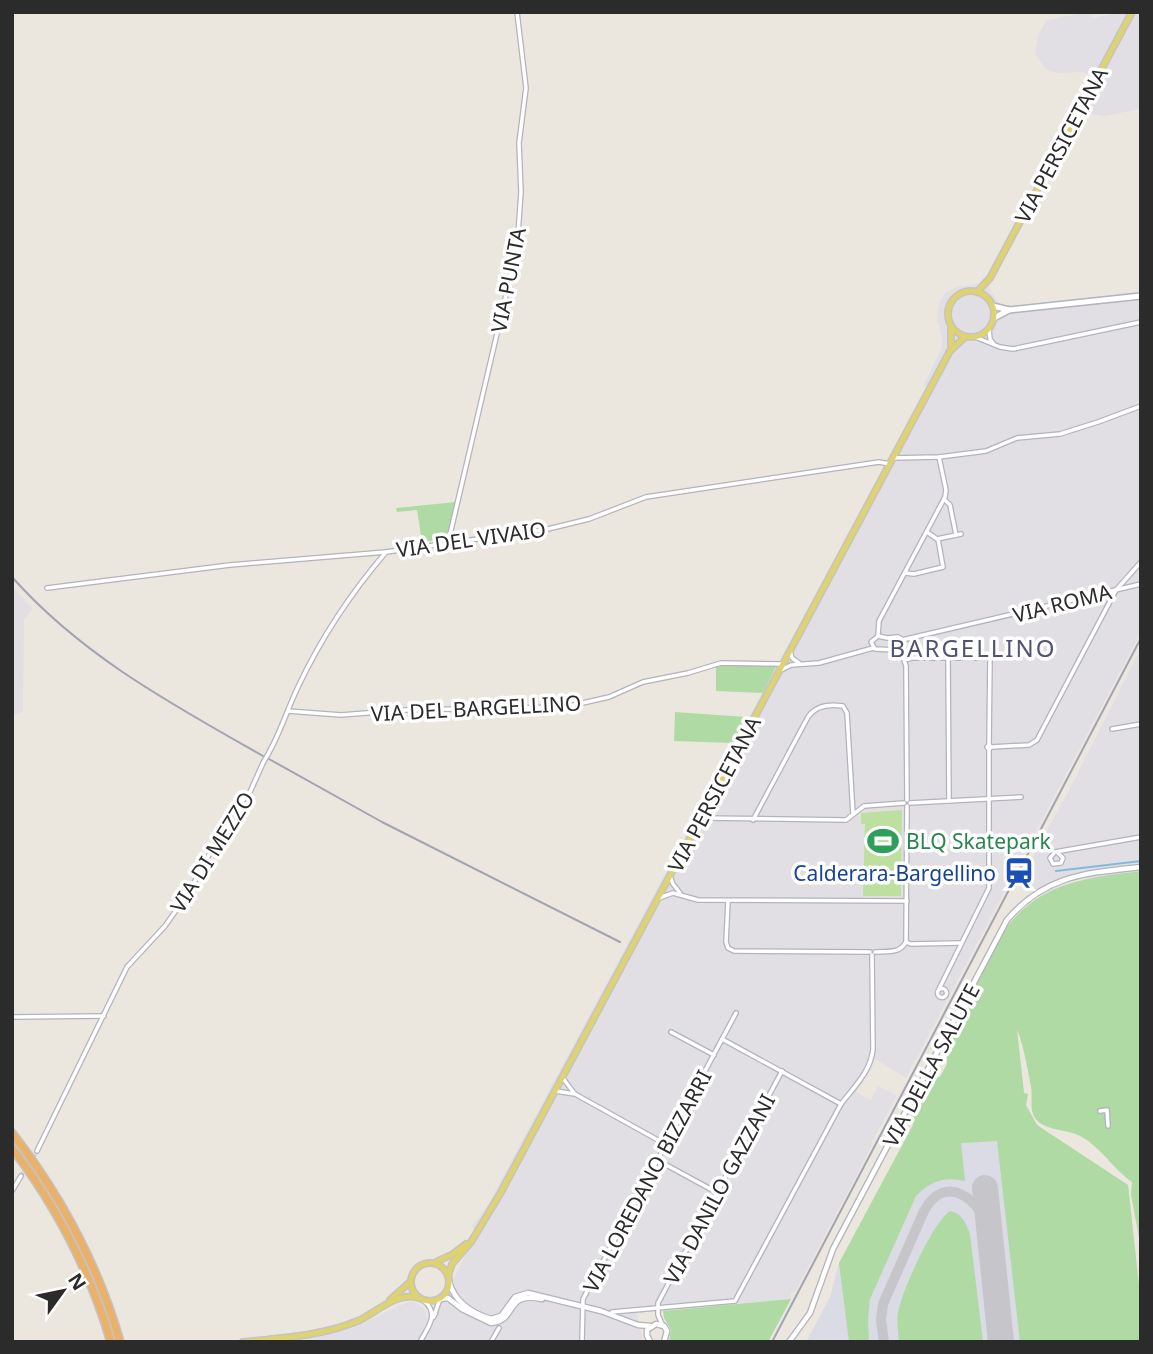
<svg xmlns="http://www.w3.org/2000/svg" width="1153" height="1354" font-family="'Noto Sans',sans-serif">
<rect width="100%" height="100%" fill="#ebe7df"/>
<!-- industrial -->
<g fill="#e1dfe4">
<polygon points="1089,12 1093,18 1123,12 1141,12 1141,109 1104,116 1082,112 1095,82 1091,76 1083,72 1057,73 1045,69 1035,53 1039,33 1047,20"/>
<polygon points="983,278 988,282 991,292 1003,308 1141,291 1141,632 906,1078 875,1059 871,1070 856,1092 871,1100 878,1086 897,1095 871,1144 872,1145 861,1167 795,1292 791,1292 791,1299 637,1313 643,1342 298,1342 353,1328 407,1302 414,1302 424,1308 427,1311 426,1316 432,1320 476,1235 472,1226 486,1208 777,665 796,645 866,511 914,427 935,385 923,387 941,349 942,339 937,317 940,301 946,292 957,287 975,284 981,282"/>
<polygon points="12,587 33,609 24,619 23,712 12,714"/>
<polygon points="1141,648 1141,871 1071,881 1038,898 1021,878 1069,790"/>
</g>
<!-- airport -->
<polygon fill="#dadbe4" points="1017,1028 1024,1093 1028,1094 1026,1105 1032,1120 1045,1131 1128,1185 1141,1304 1141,1342 806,1342 830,1297 839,1263 913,1125 909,1119 936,1077 940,1077 947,1064 946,1045"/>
<!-- green -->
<g fill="#afdaa3">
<polygon points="456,502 447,539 422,542 417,510 397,512 396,508"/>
<polygon points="729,664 777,665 763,693 716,691 716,667"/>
<polygon points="675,712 746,717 733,743 674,741"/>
<path d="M1141,871v377l-10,-53 1,-13c-19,-13 -31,-35 -52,-46 -13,-7 -36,-5 -45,-18 -6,-9 -2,-21 -4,-31 -3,-16 -8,-45 -14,-57l7,63 4,1 -2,11 11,20 91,60 13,119v38h-121l-23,-201 -36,2 4,38c-20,-5 -35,0 -49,15l-46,103 -2,19 1,24h-20l-10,-79 74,-138 -4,-6 27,-42h4l7,-13 -1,-19 58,-114c35,-49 81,-53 137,-60z"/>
<path d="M951,1211c11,3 15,12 19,23l13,108h-84c-1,-12 -3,-22 0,-34 4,-18 36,-91 52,-97z"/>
<polygon points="791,1299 768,1342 669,1342 671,1330 664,1318 663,1311"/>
</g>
<!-- pitch -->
<polygon fill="#bde0a0" points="902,810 901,896 863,896 865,824 861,824 861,813"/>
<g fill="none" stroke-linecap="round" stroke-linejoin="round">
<!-- stream -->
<polyline stroke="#80bbdf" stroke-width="2" points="1056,871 1141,861"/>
<!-- taxiway -->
<path stroke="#c6c5c9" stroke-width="10" d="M884,1342l-3,-22 2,-16 41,-93c21,-39 56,-12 65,19"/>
<!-- runway -->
<polyline stroke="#c6c5c9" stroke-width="26" points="985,1188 1001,1342"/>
<!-- minor-tunnel -->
<polyline stroke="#c5c1bb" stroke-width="3.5" stroke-dasharray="3.5 2" stroke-linecap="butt" points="21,1176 37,1151"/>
<defs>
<g id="minor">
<polyline points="989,329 990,339 993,343"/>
<polyline points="975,337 1000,347 1013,349 1141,322"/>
<polyline points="893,458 939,457 986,451 1017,438 1060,434 1098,422 1141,406"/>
<polyline points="944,499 950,505 956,535"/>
<polyline points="927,532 937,539 961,534"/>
<polyline points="448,543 517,248 521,192 519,143 526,88 517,12"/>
<polyline points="905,573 914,574 943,567 938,539"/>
<polyline points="47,588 230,565 386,552 548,529 589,519 646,497 879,462 890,464"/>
<polyline points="878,636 879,621 945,497 946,490 939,457"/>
<polygon points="878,636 887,638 898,637 902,640 902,646 897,650 875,649 871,642"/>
<polyline points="902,640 1141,584"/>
<polyline points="790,651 792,658 799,663"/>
<polyline points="948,658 949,801"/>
<polyline points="781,670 791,665 819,663 873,648"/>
<polyline points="288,711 341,715 405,710 565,707 609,697 643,682 688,673 721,663 782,664"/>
<polyline points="1112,729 1141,724"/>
<polygon points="989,745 991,747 989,749 987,747"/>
<polyline points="991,747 1029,745 1037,740 1116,590 1141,562"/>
<path d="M267,756c13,-22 20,-46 31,-69 23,-49 53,-94 88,-135"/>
<polyline points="907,800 906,666 904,660 912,658 990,658 989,745"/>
<polyline points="910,803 1021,797"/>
<polyline points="702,818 846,820 864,806 904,803"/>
<path d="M753,820l55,-103c8,-12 22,-13 35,-11l4,7 6,101"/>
<polyline points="1057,852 1063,858 1061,863 1053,864 1050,858 1055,852 1141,837"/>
<polyline points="670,876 673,884 680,893"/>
<polyline points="659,898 673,893 698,900 907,901"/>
<polyline points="728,901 726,942 728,948 734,951 870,952"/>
<polyline points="906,942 911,944 960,943"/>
<path d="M875,952c13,-1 24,2 31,-10l1,-136"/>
<circle cx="942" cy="993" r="4.5"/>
<polyline points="939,989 989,888 989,749"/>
<polyline points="12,1017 104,1016"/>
<polyline points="671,1032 714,1055"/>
<polyline points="722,1039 841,1104"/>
<polyline points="562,1077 574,1093"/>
<polyline points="555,1091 575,1094 665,1144"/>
<polyline points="1100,1111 1107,1110 1108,1126"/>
<polyline points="37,1151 127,967 165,926 189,892 231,814 250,792 263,763"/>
<polyline points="657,1160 716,1192"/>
<polyline points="12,1191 21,1176"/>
<path d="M612,1312l123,-11 106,-197c13,-17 30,-33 32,-55l-1,-94"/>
<polyline points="435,1313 440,1299"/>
<polyline points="662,1324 658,1315 658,1303 782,1071"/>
<path d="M420,1342c8,-15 20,-28 4,-41"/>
<polyline points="491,1342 499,1328"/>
<polyline points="582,1342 583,1299 736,1013"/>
</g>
<g id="tertiary">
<path d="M449,1282c6,20 22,31 42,37l10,-3 14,-19 13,-4 73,18 37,14 13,1"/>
<path d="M440,1299l8,-1 14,11 29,14c28,-3 12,-32 51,-24"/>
<polyline points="433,1317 435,1313"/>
<polyline points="650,1342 647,1335 647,1330 656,1324 664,1326 667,1331 664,1342"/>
<path d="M789,1342l21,-29 23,-64 174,-329c38,-45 79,-47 134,-53"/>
</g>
<g id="secondary">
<polyline points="993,306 1009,310 1141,296"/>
<polyline points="994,318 1009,310"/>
</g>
<g id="primary">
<circle cx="971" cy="314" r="23"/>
<polyline points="977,292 990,278 1132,12"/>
<polyline points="951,348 951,327"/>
<polyline points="436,1262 453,1254 466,1244"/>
<circle cx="430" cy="1282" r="19"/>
<polyline points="448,1276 452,1264 471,1242 500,1194 950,351 965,337"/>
<polyline points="390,1300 410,1282"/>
<path d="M243,1342c39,-4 80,-6 117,-22 18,-9 38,-29 59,-22"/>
</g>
<g id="motorway">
<path d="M12,1133c49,63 86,132 108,209"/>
<path d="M12,1148c45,59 78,123 99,194"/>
</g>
</defs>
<!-- minor casing -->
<use href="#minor" stroke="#b2b3bd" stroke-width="6"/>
<!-- tertiary casing -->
<use href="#tertiary" stroke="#b2b3bd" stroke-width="7"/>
<!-- secondary casing -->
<use href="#secondary" stroke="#b2b3bd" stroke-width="8"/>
<!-- primary casing -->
<use href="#primary" stroke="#c4c4c4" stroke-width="8"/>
<!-- motorway casing -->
<use href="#motorway" stroke="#c4c4c4" stroke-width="10"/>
<!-- minor -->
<use href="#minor" stroke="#fff" stroke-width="3.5"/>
<!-- tertiary -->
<use href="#tertiary" stroke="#fff" stroke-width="4.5"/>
<!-- secondary -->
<use href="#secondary" stroke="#fff" stroke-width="5"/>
<!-- primary -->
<use href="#primary" stroke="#dfd270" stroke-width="5"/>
<!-- motorway -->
<use href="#motorway" stroke="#eab16b" stroke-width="7"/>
<!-- rail -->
<g stroke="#a2a3b3" stroke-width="2">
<path d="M12,577c70,79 161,128 251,179"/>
<polyline points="269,759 382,822 620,942"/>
<polyline points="772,1342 1141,638"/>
</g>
<defs>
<polyline id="minor-bridge" points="263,763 267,756"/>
</defs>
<!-- minor-bridge casing -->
<use href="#minor-bridge" stroke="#b2b3bd" stroke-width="6" stroke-linecap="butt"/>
<!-- minor-bridge -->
<use href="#minor-bridge" stroke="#fff" stroke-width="3.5"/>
</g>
<!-- icons -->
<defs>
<symbol id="stadium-bare" viewBox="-9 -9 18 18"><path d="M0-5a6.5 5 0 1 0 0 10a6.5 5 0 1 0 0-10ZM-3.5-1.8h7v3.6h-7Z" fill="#2e9e5b" stroke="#fff" stroke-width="2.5" paint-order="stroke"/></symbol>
<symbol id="station-bare" viewBox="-9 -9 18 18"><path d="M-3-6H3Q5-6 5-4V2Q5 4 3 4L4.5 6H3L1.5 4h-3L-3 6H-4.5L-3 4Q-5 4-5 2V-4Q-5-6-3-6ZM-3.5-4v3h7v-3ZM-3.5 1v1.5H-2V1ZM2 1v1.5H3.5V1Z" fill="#1a4fb4" stroke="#fff" stroke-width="2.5" paint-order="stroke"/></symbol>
</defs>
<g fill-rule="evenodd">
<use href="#stadium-bare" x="861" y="819" width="44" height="44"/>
<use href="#station-bare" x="997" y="851" width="44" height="44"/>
</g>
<g text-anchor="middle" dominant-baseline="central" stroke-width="7" stroke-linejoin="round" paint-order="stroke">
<!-- street labels -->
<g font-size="21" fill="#2b2b2b" stroke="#fff">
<text transform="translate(1061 145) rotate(-62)">VIA PERSICETANA</text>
<text transform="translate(508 280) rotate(-79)">VIA PUNTA</text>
<text transform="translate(471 539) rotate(-8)">VIA DEL VIVAIO</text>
<text transform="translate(1062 603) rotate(-14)">VIA ROMA</text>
<text transform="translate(476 708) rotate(-3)">VIA DEL BARGELLINO</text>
<text transform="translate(714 794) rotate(-62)">VIA PERSICETANA</text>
<text transform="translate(212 852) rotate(-58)">VIA DI MEZZO</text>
<text transform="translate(931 1065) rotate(-62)">VIA DELLA SALUTE</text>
<text transform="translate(647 1181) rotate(-62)">VIA LOREDANO BIZZARRI</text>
<text transform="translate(719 1189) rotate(-62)">VIA DANILO GAZZANI</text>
</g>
<!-- leisure labels -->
<g font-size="21" fill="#27864d" stroke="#fff" text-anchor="start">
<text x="906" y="841">BLQ Skatepark</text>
</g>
<!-- transit labels -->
<g font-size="21" fill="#164399" stroke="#fff" text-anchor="end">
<text x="996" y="873">Calderara-Bargellino</text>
</g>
<!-- quarter labels -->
<g font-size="24" letter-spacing="2" fill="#515376" stroke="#fff">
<text x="973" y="647">BARGELLINO</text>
</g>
</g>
<!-- border -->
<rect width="1153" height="1354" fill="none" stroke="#2b2b2b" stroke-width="28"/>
<!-- north arrow -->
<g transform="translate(63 1291) rotate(57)" stroke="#ffffff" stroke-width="5" paint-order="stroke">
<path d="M0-5L12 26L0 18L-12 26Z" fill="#2b2b2b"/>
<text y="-10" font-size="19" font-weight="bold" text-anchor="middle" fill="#2b2b2b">N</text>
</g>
</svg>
